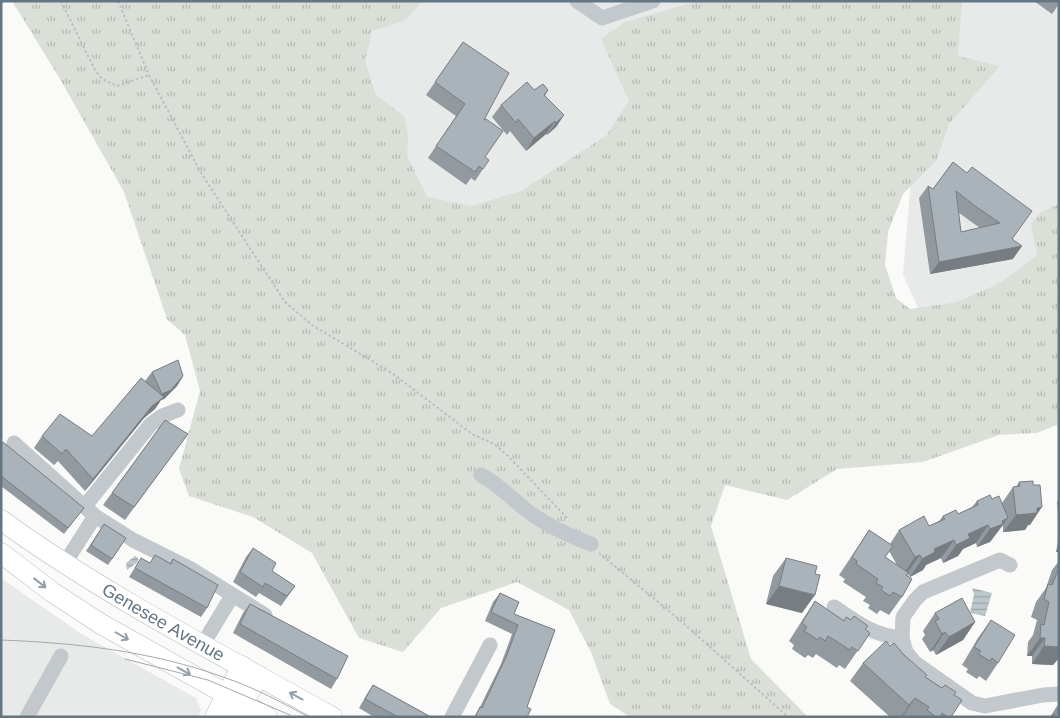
<svg xmlns="http://www.w3.org/2000/svg" width="1060" height="718" font-family="Helvetica,sans-serif">
<defs>
<pattern id="grass-tufts" width="24" height="20" patternUnits="userSpaceOnUse" patternTransform="scale(1.25)"><rect width="24" height="20" fill="#dadfd7"/><path d="M3 7l-1-3M5 7V3M7 7l1-3M15 17l-1-3M17 17v-4M19 17l1-3" fill="none" stroke="#b4b9b4"/></pattern>
<pattern id="water-rules" width="6" height="5" patternUnits="userSpaceOnUse" patternTransform="scale(1.25)"><rect width="6" height="5" fill="#bbc7cb"/><path d="M0 2.5h6" fill="none" stroke="#9ca6aa"/></pattern>
</defs>
<rect width="100%" height="100%" fill="#fafaf8"/>
<!-- built -->
<g fill="#e8e9e9">
<polygon points="387,1 1059,1 1059,256 1037,274 921,315 903,274 913,157 645,121 599,181 420,232 350,26"/>
<polygon points="1,578 80,633 196,698 201,710 198,717 1,717"/>
</g>
<!-- grass -->
<polygon fill="url(#grass-tufts)" points="12,1 423,1 404,21 372,31 365,61 376,95 404,116 408,135 407,155 427,197 472,206 521,191 607,135 629,101 601,39 625,22 698,1 962,1 958,56 1000,66 949,124 937,160 903,194 888,232 885,265 896,298 910,309 957,302 1000,283 1037,255 1031,224 1040,213 1059,204 1059,424 1037,433 999,435 923,462 837,469 787,500 725,485 711,526 751,659 808,717 630,717 610,704 591,652 569,610 517,582 441,608 403,652 359,638 312,553 253,517 189,496 179,469 200,391 185,335 167,319 124,192 60,79"/>
<!-- water -->
<g fill="url(#water-rules)">
<polygon points="135,556 138,558 138,562 127,570 126,563"/>
<polygon points="972,588 992,593 985,616 970,613 974,594"/>
</g>
<g fill="none" stroke-linecap="round" stroke-linejoin="round">
<defs>
<g id="major">
<path id="s1" d="M1,520c102,74 221,135 331,197"/>
<polyline points="1,553 52,592 101,624 267,717"/>
<polyline points="215,717 242,666"/>
<polyline points="234,717 259,676"/>
</g>
</defs>
<!-- major casing -->
<use href="#major" stroke="#b5babe" stroke-width="21"/>
<!-- path -->
<g stroke="#bbbfc2" stroke-width="2" stroke-dasharray="2.5 2.5" stroke-linecap="butt">
<polyline points="61,1 95,70 102,79 117,86 149,75"/>
<polyline points="118,1 149,75 201,173 285,302 312,325 392,373 472,434 494,444 507,455 569,520"/>
<polyline points="599,553 681,621 788,717"/>
</g>
<!-- minor -->
<g stroke="#c3c8cc" stroke-width="15">
<polyline points="577,1 602,18 653,1"/>
<polyline points="14,443 95,516 133,540 191,569 265,615"/>
<path d="M481,475c17,9 29,22 44,34 20,16 42,26 66,35"/>
<polyline points="85,506 151,424 162,416 178,410"/>
<polyline points="65,563 95,516"/>
<polyline points="1010,565 1000,560 923,592 915,600 903,617 902,638 906,652 915,663 972,703 985,706 1043,695 1059,694"/>
<path d="M834,607c22,15 40,29 68,31"/>
<polyline points="203,644 232,596"/>
<polyline points="27,717 61,656"/>
<polyline points="452,717 490,645"/>
</g>
<!-- major -->
<use href="#major" stroke="#fff" stroke-width="20"/>
<!-- tram -->
<g stroke="#a2aab0" stroke-width="1">
<path d="M1,640c76,3 150,11 222,37 30,10 58,25 86,40"/>
<polyline points="125,659 208,680 290,715"/>
</g>
</g>
<!-- wall -->
<g fill="#929a9f" fill-rule="evenodd">
<polygon points="1034,1 1059,1 1059,4 1052,14"/>
<polygon points="463,42 484,120 485,157 483,169 475,181 471,178 466,185 428,158 456,116 426,95"/>
<polygon points="534,90 548,90 545,96 564,115 556,127 547,135 546,134 526,151 510,131 507,135 492,117 501,105"/>
<path d="M953,162l59,77 1,20 -83,15 -11,-76 9,-12 5,3zM958,212l8,6 14,10 -19,4z"/>
<polygon points="152,372 183,376 177,386 164,399 161,400 155,409 144,418 85,491 58,461 54,465 34,448 42,436 92,436 146,382 145,381"/>
<polygon points="165,420 188,434 125,520 103,505"/>
<polygon points="1,445 79,514 64,534 1,486"/>
<path d="M1019,482l11,43h-2l-3,5 -22,2v-7l-13,17 -13,5 -1,-4 -13,6 -5,7 -15,7 -2,-5 -15,7 -3,5 -13,7 -2,-3 -1,2 -5,21 -13,18 -9,-5 -3,4 -9,-6 2,-3 -7,-4 3,-4 -23,-15 2,-3 -6,-4 30,-45 21,14 9,-14 30,-4 10,-5 4,-5 15,-2 14,-7 5,-6 15,-2 10,4 11,-16h3zM889,551l8,14 -12,-8z"/>
<polygon points="1059,499 1059,516 1058,516 1057,502"/>
<polygon points="104,524 126,538 108,565 86,551"/>
<polygon points="1059,536 1059,552 1056,552"/>
<polygon points="253,548 272,571 295,586 281,606 259,593 256,597 233,582 246,557"/>
<polygon points="155,555 170,563 173,559 207,608 201,617 129,577 141,558 150,563"/>
<polygon points="786,558 802,613 766,604 773,576"/>
<polygon points="1059,561 1059,658 1053,665 1032,664 1032,656 1027,656 1028,642 1033,635 1037,620 1031,617 1036,602 1046,588 1052,570"/>
<polygon points="500,593 514,614 555,630 527,707 527,717 474,717 480,707 501,664 512,634 485,621 493,602"/>
<polygon points="815,601 844,621 865,629 870,633 845,669 839,665 837,668 816,654 813,658 808,655 805,658 792,649 794,645 789,641 803,619"/>
<polygon points="250,604 337,679 331,689 233,633 243,613"/>
<polygon points="935,613 975,622 963,640 936,655 933,650 930,652 922,639 925,635 923,631"/>
<polygon points="991,620 998,663 986,681 979,676 977,679 966,672 968,669 962,665 978,638"/>
<polygon points="890,646 904,655 925,677 954,695 951,717 903,716 890,717 850,681 863,663"/>
<polygon points="373,685 431,717 374,717 359,708 367,694"/>
<polygon points="1057,706 1059,706 1059,717 1050,717"/>
</g>
<!-- shaded-wall -->
<g fill="#777d82">
<polygon points="564,115 556,127 547,135 556,123"/>
<polygon points="555,121 546,134 526,151 534,138"/>
<polygon points="1022,246 1013,259 930,274 939,262"/>
<polygon points="183,376 177,386 164,399 161,400 155,409 144,418 85,491 93,479 152,406 155,403 162,394"/>
<polygon points="1042,507 1030,525 1028,525 1025,530 1003,532 1016,515 1037,508"/>
<polygon points="1008,518 990,542 977,547 990,529 1002,521"/>
<polygon points="988,525 976,543 963,549 958,556 943,563 956,545 968,534"/>
<polygon points="954,540 941,558 926,565 923,570 910,577 922,559 934,549"/>
<polygon points="1059,547 1059,552 1056,552"/>
<polygon points="920,555 907,573 903,575 915,557"/>
<polygon points="779,586 815,595 802,613 766,604"/>
<polygon points="975,622 963,640 936,655 949,637"/>
<polygon points="945,632 933,650 930,652 942,634"/>
<polygon points="1040,638 1045,638 1032,656 1027,656"/>
<polygon points="1044,646 1059,647 1059,658 1053,665 1032,664"/>
<polygon points="915,698 902,717 901,717 909,705"/>
</g>
<!-- building -->
<g fill="#aab3b9" stroke="#777d82" fill-rule="evenodd">
<polygon points="463,42 509,73 484,120 486,119 503,131 485,157 489,160 483,169 479,166 475,172 436,146 465,104 435,82"/>
<polygon points="527,82 534,90 543,84 548,90 544,95 564,115 556,123 555,121 534,138 518,119 516,123 501,105"/>
<path d="M953,162l14,11 5,-6 60,44 -20,28 10,7 -83,16 -11,-76 5,3zM956,191l19,15 25,17 -39,9z"/>
<polygon points="178,360 183,376 171,390 162,394 152,372"/>
<polygon points="141,378 164,397 152,406 93,479 66,449 62,454 42,436 60,414 92,436"/>
<polygon points="165,420 188,434 134,507 112,493"/>
<polygon points="3,442 84,508 68,528 1,476 1,445"/>
<polygon points="1033,481 1033,485 1040,485 1042,507 1037,508 1037,513 1016,515 1013,487 1020,486 1019,482"/>
<polygon points="990,495 992,499 999,496 1008,518 1002,521 1003,524 990,529 988,525 968,534 970,538 956,545 954,540 934,549 935,552 922,559 920,555 915,557 899,530 924,516 929,526 945,519 943,516 956,510 958,514 978,505 977,501"/>
<polygon points="104,524 126,538 112,559 91,545"/>
<polygon points="869,530 893,546 885,557 909,573 906,575 912,579 902,597 893,592 890,596 881,590 883,587 876,583 878,579 856,564 857,561 852,557"/>
<polygon points="253,548 276,563 272,571 295,586 287,596 265,583 263,587 240,572"/>
<polygon points="155,555 171,564 173,559 218,585 207,608 135,568 141,558 150,563"/>
<polygon points="786,558 817,566 815,574 820,575 815,595 779,586"/>
<polygon points="1059,568 1059,647 1044,646 1045,638 1040,638 1041,624 1044,625 1049,602 1044,599 1048,584 1052,585"/>
<polygon points="500,593 519,602 514,614 555,630 527,707 531,709 527,717 475,717 480,707 482,708 507,655 518,625 491,612"/>
<polygon points="962,598 975,622 949,637 945,632 942,634 935,621 939,619 935,613"/>
<polygon points="815,601 844,621 846,617 851,620 854,616 868,626 865,629 870,633 858,651 852,647 850,650 828,636 825,641 820,637 818,640 804,631 807,627 802,623"/>
<polygon points="250,604 348,656 337,679 240,624"/>
<polygon points="991,620 1015,635 998,663 992,658 990,661 978,654 981,651 974,647"/>
<polygon points="886,641 890,646 894,643 904,655 927,675 925,677 942,688 945,685 956,692 954,695 962,700 951,717 948,717 942,713 940,717 936,717 927,710 929,707 915,698 909,705 863,663"/>
<polygon points="373,685 431,717 398,717 365,699"/>
<polygon points="1059,713 1059,717 1054,717 1053,715"/>
</g>
<!-- one-way arrows -->
<defs><path id="oneway-shaft" d="M-6 0H5M1.5-3L5.5 0L1.5 3" fill="none" stroke-width="1.6" stroke-linecap="round" stroke-linejoin="round" transform="scale(1.25)"/></defs>
<g stroke="#939fa8">
<use href="#oneway-shaft" transform="translate(40 583) rotate(38)"/>
<use href="#oneway-shaft" transform="translate(122 636) rotate(30)"/>
<use href="#oneway-shaft" transform="translate(184 671) rotate(29)"/>
<use href="#oneway-shaft" transform="translate(296 696) rotate(-151)"/>
</g>
<g text-anchor="middle" dominant-baseline="central" stroke-width="5" stroke-linejoin="round" paint-order="stroke">
<!-- street labels -->
<g font-size="18" fill="#657683" stroke="#fff">
<text stroke="none"><textPath href="#s1" startOffset="192">Genesee Avenue</textPath></text>
</g>
</g>
<!-- border -->
<rect width="1060" height="718" fill="none" stroke="#657683" stroke-width="5"/>
</svg>
